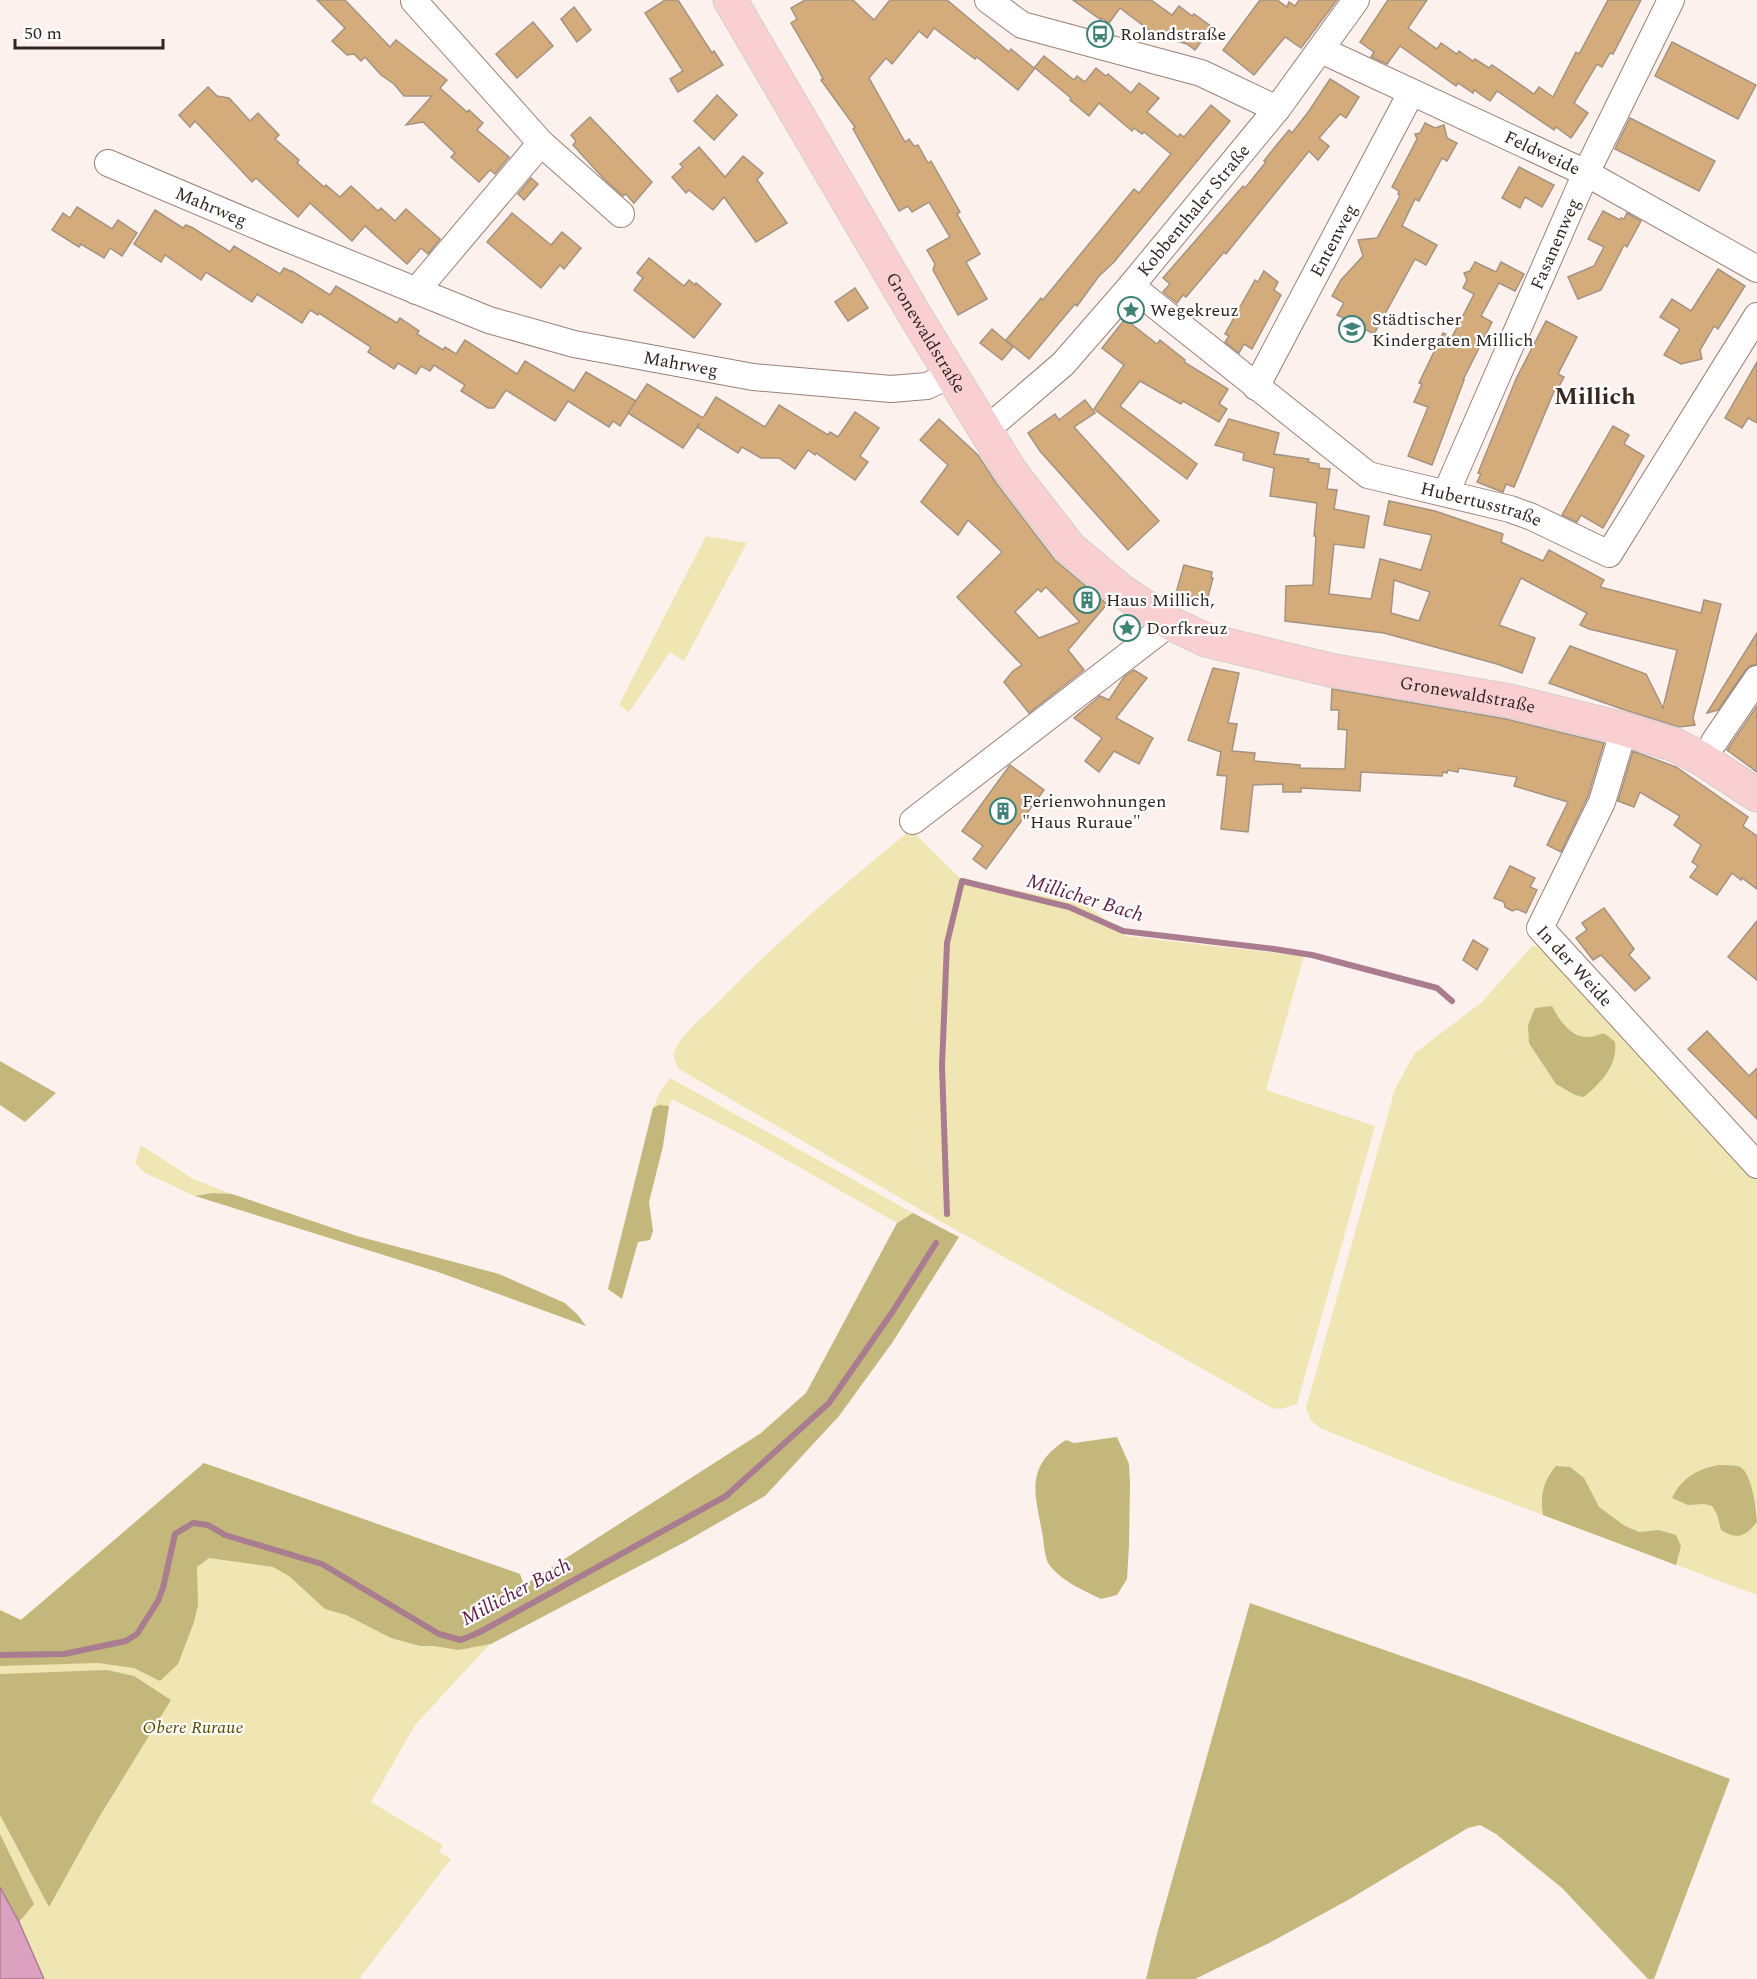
<svg xmlns="http://www.w3.org/2000/svg" width="1757" height="1979" font-family="Spectral,serif">
<rect width="100%" height="100%" fill="#fdf1ed"/>
<!-- green -->
<g fill="#f0e6b3">
<polygon points="706,536 747,543 684,661 670,652 629,712 619,705"/>
<path d="M911,830l49,48 126,27 40,31 178,20 -38,134 109,36 -78,278 -16,5 -9,-1 -339,-191 -254,-148c-4,-7 -8,-14 -3,-21 11,-20 34,-37 50,-54 58,-58 120,-112 185,-164z"/>
<polygon points="1532,946 1541,946 1757,1172 1757,1595 1447,1479 1322,1429 1311,1421 1306,1408 1395,1089 1415,1053 1482,1002"/>
<polygon points="670,1078 913,1213 897,1223 748,1138 672,1099 669,1106 659,1105 653,1108 660,1092"/>
<polygon points="141,1145 193,1179 232,1194 213,1193 195,1196 145,1173 135,1163"/>
<polygon points="204,1463 520,1574 490,1644 415,1725 371,1802 443,1845 439,1852 451,1859 359,1979 0,1979 0,1610 21,1620"/>
</g>
<!-- forest -->
<g fill="#c3b77c">
<path d="M1552,1006c7,14 19,32 36,31 16,-1 12,-9 27,5 3,23 -14,41 -31,55l-9,-2 -19,-11 -27,-41 -1,-18 7,-17z"/>
<polygon points="0,1061 56,1093 25,1122 0,1105"/>
<polygon points="659,1105 669,1106 663,1146 649,1202 653,1231 650,1240 638,1242 622,1299 608,1289 653,1108"/>
<polygon points="213,1193 232,1194 357,1236 499,1274 565,1303 578,1315 586,1326 438,1272 195,1196"/>
<polygon points="913,1213 959,1237 892,1343 839,1416 765,1496 683,1543 491,1644 458,1650 434,1646 420,1646 391,1638 346,1615 325,1609 289,1576 273,1567 209,1558 197,1567 198,1605 194,1622 178,1664 160,1681 134,1668 98,1663 0,1666 0,1610 21,1620 204,1463 520,1574 524,1585 761,1433 806,1393 897,1223"/>
<path d="M1117,1437l12,27 1,19 -1,62 -2,34 -10,16 -16,4c-16,-8 -38,-17 -50,-32 -6,-6 -7,-21 -8,-30 -8,-43 -19,-70 23,-97l8,3z"/>
<path d="M1719,1465c6,0 13,0 19,1 14,4 18,43 19,56 -12,15 -20,18 -36,8l-4,-16 -5,-8 -8,-2 -16,1 -16,-7c10,-20 25,-29 47,-33z"/>
<path d="M1556,1466l14,1 14,11 15,29 26,19 14,6 20,-2 17,5 5,11 -5,19 -133,-50c-3,-19 0,-34 13,-49z"/>
<polygon points="1250,1603 1476,1682 1730,1779 1654,1979 1648,1979 1562,1888 1496,1834 1480,1825 1468,1828 1348,1900 1269,1943 1195,1979 1146,1979 1157,1934"/>
<polygon points="107,1670 134,1676 171,1700 98,1819 49,1907 0,1815 0,1674"/>
<polygon points="0,1834 34,1904 19,1922 0,1886"/>
</g>
<!-- water -->
<polygon fill="#dca1be" stroke="#a97c8f" stroke-width="1.5" points="0,1887 19,1922 44,1979 0,1979"/>
<g fill="none" stroke-linecap="round" stroke-linejoin="round">
<!-- stream -->
<g stroke="#a97c8f" stroke-width="6">
<polyline points="947,1214 942,1066 947,943 962,881 1069,907 1123,931 1274,949 1312,955 1437,988 1452,1001"/>
<polyline points="0,1655 64,1654 126,1641 137,1634 158,1601 163,1588 175,1534 193,1523 208,1525 225,1535 322,1564 439,1634 461,1640 480,1632 726,1496 829,1403 893,1311 936,1243"/>
</g>
</g>
<!-- building -->
<g fill="#d4ac7c" stroke="#a59380" stroke-width="1.5" fill-rule="evenodd">
<polygon points="317,0 345,0 390,47 396,40 447,80 440,88 467,112 469,110 483,123 477,130 509,157 495,174 490,170 479,182 451,157 455,153 423,122 406,125 432,96 404,96 394,84 381,75 365,57 361,61 354,54 347,55 332,41 345,28"/>
<polygon points="665,0 678,0 712,53 714,51 723,65 678,92 670,79 683,71 645,13"/>
<polygon points="805,0 853,0 874,20 890,0 947,0 1009,52 1011,49 1034,68 1044,56 1074,80 1077,76 1085,82 1096,68 1106,76 1108,74 1131,93 1139,83 1159,98 1147,112 1178,137 1180,134 1184,137 1211,105 1230,121 1114,262 1099,276 1077,306 1075,304 1029,359 1006,340 1041,298 1043,300 1134,189 1139,193 1171,154 1144,132 1142,134 1134,128 1132,131 1099,103 1089,116 1070,100 1071,98 1035,68 1018,90 977,57 975,59 934,28 927,38 919,31 892,64 886,58 869,78 905,142 909,139 914,146 918,145 928,163 931,161 960,212 957,214 980,254 966,262 987,299 958,315 933,270 935,264 927,250 950,237 929,202 912,212 908,206 899,211 853,129 855,127 821,80 823,79 818,69 791,23 797,19 791,8"/>
<polygon points="1073,0 1151,0 1172,15 1179,6 1192,16 1194,14 1212,27 1195,50 1187,44 1157,36 1120,8 1109,23 1102,18 1101,20"/>
<polygon points="1260,0 1277,0 1287,7 1289,2 1295,6 1299,0 1337,0 1301,48 1285,37 1254,75 1223,50"/>
<polygon points="1388,0 1427,0 1408,28 1437,49 1441,43 1457,54 1459,51 1473,61 1475,59 1489,68 1492,65 1534,94 1539,87 1553,97 1576,52 1579,54 1608,0 1641,0 1613,54 1610,53 1602,67 1597,64 1574,103 1588,113 1571,138 1556,127 1554,130 1497,91 1490,101 1474,90 1473,93 1458,83 1456,86 1400,46 1387,64 1371,57 1374,52 1360,42"/>
<polygon points="574,7 591,30 577,42 561,19"/>
<polygon points="533,22 553,46 517,78 496,54"/>
<polygon points="1672,42 1756,85 1738,119 1655,76"/>
<polygon points="1330,79 1359,97 1346,118 1340,114 1319,138 1329,146 1318,160 1309,151 1226,254 1224,252 1186,297 1183,295 1177,303 1163,292 1170,284 1163,278 1243,186 1245,188 1266,162 1264,161 1275,147 1289,130 1292,133 1309,111"/>
<polygon points="208,87 217,96 229,98 250,121 258,113 279,135 275,139 299,160 297,163 324,187 326,185 340,197 351,186 378,211 381,208 395,221 406,209 440,239 428,254 421,248 407,264 365,226 352,241 310,203 298,217 256,178 252,182 195,121 190,127 179,115"/>
<polygon points="717,95 737,115 714,140 694,121"/>
<polygon points="590,117 652,182 634,203 626,194 623,196 603,178 573,145 576,141 571,135"/>
<polygon points="1630,118 1715,161 1699,191 1615,149"/>
<polygon points="1425,123 1435,128 1444,125 1447,138 1457,143 1447,161 1442,158 1419,201 1415,199 1402,226 1437,245 1426,265 1415,259 1374,334 1337,315 1344,303 1332,296 1341,280 1363,256 1358,240 1377,238 1400,196 1398,194 1399,191 1392,187 1417,139 1415,134 1420,133"/>
<polygon points="699,147 725,177 743,156 763,173 757,180 787,223 756,242 724,197 713,210 689,190 686,193 672,177 683,167 680,164"/>
<polygon points="1519,167 1554,185 1542,207 1525,197 1520,208 1502,198"/>
<polygon points="531,178 538,184 524,200 518,194"/>
<polygon points="77,207 112,229 118,220 137,233 122,256 110,248 104,258 81,244 79,247 52,230 63,213 70,218"/>
<polygon points="155,210 183,228 186,225 193,228 230,252 234,246 280,274 284,268 292,272 292,271 330,295 336,286 397,323 400,318 419,331 417,334 443,350 445,347 456,354 465,340 517,374 525,361 574,391 586,372 636,401 620,426 613,421 609,427 568,401 555,421 506,390 494,408 488,408 461,391 465,385 434,365 430,371 421,366 416,374 398,363 394,369 368,352 371,347 319,313 318,315 310,310 302,323 257,294 252,302 206,272 201,280 165,255 161,262 134,244"/>
<polygon points="1603,211 1620,220 1621,218 1624,219 1627,213 1641,221 1627,247 1624,245 1601,290 1578,299 1568,277 1594,266 1604,247 1588,239"/>
<polygon points="512,213 551,245 562,232 581,248 564,269 560,265 541,288 487,242"/>
<polygon points="649,258 684,286 689,280 695,285 696,283 721,304 694,338 634,290 643,278 637,273"/>
<polygon points="1475,262 1496,272 1501,262 1524,274 1515,291 1499,283 1481,316 1492,322 1463,380 1464,380 1432,465 1408,456 1428,407 1414,402 1422,384 1419,383 1443,333 1452,337 1474,294 1463,288 1467,280 1464,273 1470,271"/>
<polygon points="1718,269 1745,286 1718,329 1714,326 1700,350 1702,359 1681,364 1664,355 1680,329 1660,317 1672,299 1691,311"/>
<polygon points="1264,271 1278,282 1274,290 1281,295 1252,349 1244,344 1239,353 1225,342 1229,336 1225,334 1255,280 1258,282"/>
<polygon points="855,288 868,308 848,321 835,302"/>
<polygon points="1125,319 1157,344 1160,340 1185,360 1184,362 1228,389 1219,404 1227,409 1219,422 1183,401 1181,404 1140,381 1120,406 1197,464 1187,479 1094,409 1124,365 1102,348"/>
<polygon points="1546,321 1577,337 1558,374 1564,377 1557,390 1555,389 1514,487 1506,484 1503,492 1500,491 1477,482 1481,474 1478,473 1516,379"/>
<polygon points="992,329 1013,347 1002,360 980,343"/>
<polygon points="1757,362 1757,423 1748,418 1742,428 1725,418"/>
<polygon points="647,384 703,418 716,397 765,427 779,405 828,435 830,432 838,437 855,412 879,428 860,456 868,462 855,480 816,453 815,455 808,450 795,469 779,458 761,458 742,447 738,453 697,427 700,423 683,448 628,413"/>
<polygon points="1085,400 1095,413 1074,427 1159,521 1128,550 1040,451 1028,433 1055,414 1059,420"/>
<path d="M939,419l39,36 18,28 59,77 52,44 -39,46 16,20 -55,43 -25,-31 9,-11 9,-6 -65,-68 45,-45 -34,-32 -10,15 -37,-33 27,-37 -28,-25zM1046,587l34,35 -41,16 -24,-26 23,-23 3,3z"/>
<path d="M1229,419l50,14 -5,21 35,5 -1,3 11,2v4l11,1 -3,20 10,1 -3,19 35,7 -5,32 -30,-4 -5,50 42,5 9,-40 41,11 11,-35 -48,-10 5,-24 46,10 68,23 -2,8 42,19 6,-11 55,30 -4,7 101,26 3,-13 17,4 -28,114 2,7 -16,2 -57,-18 -73,-26 21,-37 76,28 17,34 14,-58 -88,-21 -9,-4 7,-12 -66,-35 -22,47 36,13 -13,35 -25,-9 -113,-31 -99,-12 1,-35 27,-1 3,-49h-2l3,-33 -47,-7 4,-28 -31,-8 1,-7 -29,-8zM1394,580l36,12 -11,29 -28,-8z"/>
<polygon points="1613,426 1629,435 1624,444 1644,456 1603,528 1581,515 1577,522 1562,515"/>
<polygon points="1184,565 1212,572 1211,578 1213,578 1206,604 1201,603 1200,607 1174,600"/>
<polygon points="1757,633 1757,664 1750,666 1745,671 1718,710 1707,713"/>
<polygon points="1213,668 1239,673 1228,723 1237,724 1232,751 1255,753 1254,761 1300,765 1300,768 1345,769 1347,730 1338,729 1339,710 1331,710 1332,689 1506,719 1604,743 1588,796 1561,852 1547,845 1568,802 1514,786 1517,777 1459,768 1458,772 1448,770 1447,773 1443,772 1442,776 1361,772 1360,791 1301,788 1301,792 1283,792 1283,784 1253,785 1248,832 1221,829 1227,776 1217,775 1221,752 1188,740"/>
<polygon points="1134,670 1147,678 1116,718 1153,738 1139,764 1114,751 1099,772 1085,761 1102,738 1074,718 1100,696 1109,700 1124,677"/>
<polygon points="1757,706 1757,772 1727,750"/>
<polygon points="1633,751 1676,767 1748,817 1743,826 1757,836 1757,889 1742,878 1741,880 1732,873 1717,895 1690,877 1698,866 1692,862 1701,845 1674,825 1680,816 1640,792 1634,807 1618,801"/>
<polygon points="1010,765 1044,790 986,869 973,859 983,846 962,831"/>
<polygon points="1510,866 1535,878 1530,887 1537,890 1526,913 1517,909 1512,911 1505,907 1504,902 1494,898"/>
<polygon points="1604,908 1634,949 1629,955 1650,978 1635,991 1601,955 1593,960 1576,938 1587,930 1582,923"/>
<polygon points="1757,921 1757,980 1728,957"/>
<polygon points="1473,940 1488,949 1477,970 1463,960"/>
<polygon points="1707,1031 1749,1076 1757,1068 1757,1119 1688,1049"/>
</g>
<g fill="none" stroke-linecap="round" stroke-linejoin="round">
<defs>
<g id="minor">
<polyline points="988,0 1022,25 1201,73 1277,109"/>
<polyline points="414,1 541,143 621,214"/>
<path id="s1" d="M1321,50l265,123 171,96"/>
<path id="s2" d="M108,163l168,71 213,86 85,24 179,33 138,12 36,-3 25,-12"/>
<path id="s3" d="M1131,286l237,189 142,34 22,8 77,37 148,-238"/>
<polyline points="416,291 541,143"/>
<path id="s4" d="M1256,387l155,-294"/>
<path id="s5" d="M986,430l77,-66 68,-78 146,-177 79,-109"/>
<path id="s6" d="M1446,493l140,-320 85,-173"/>
<path id="s7" d="M1624,729l-22,73 -62,126 217,237"/>
<polyline points="1714,742 1757,679"/>
<polyline points="913,821 1170,623"/>
</g>
<g id="major">
<path id="s8" d="M730,0l186,317 95,155 59,76 50,42 50,33 36,17 124,30 180,31 114,28 51,16 27,14 55,36"/>
</g>
</defs>
<!-- minor casing -->
<use href="#minor" stroke="#9a8177" stroke-width="28"/>
<!-- major casing -->
<use href="#major" stroke="#d2cfce" stroke-width="35"/>
<!-- minor -->
<use href="#minor" stroke="#fff" stroke-width="26"/>
<!-- major -->
<use href="#major" stroke="#facfd1" stroke-width="33"/>
</g>
<!-- icons -->
<defs>
<symbol id="bus-ring" viewBox="-11 -11 22 22"><circle r="9.5" fill="#fff" stroke="#3f8276" stroke-width="1.5"/><path d="M-5-6H5V4H4V6H2V4H-2V6H-4V4H-5ZM-3.5-4V0h7V-4ZM-3.5 1.2v1.5H-2V1.2ZM2 1.2v1.5H3.5V1.2Z" fill="#3f8276"/></symbol>
<symbol id="sight-ring" viewBox="-11 -11 22 22"><circle r="9.5" fill="#fff" stroke="#3f8276" stroke-width="1.5"/><path d="M0-6L1.8-2.2L6-1.7L2.9 1.2L3.7 5.4L0 3.3L-3.7 5.4L-2.9 1.2L-6-1.7L-1.8-2.2Z" fill="#3f8276"/></symbol>
<symbol id="school-ring" viewBox="-11 -11 22 22"><circle r="9.5" fill="#fff" stroke="#3f8276" stroke-width="1.5"/><path d="M0-5L7-2L0 1L-7-2ZM-4 1L0 2.5L4 1V4Q0 6-4 4Z" fill="#3f8276"/></symbol>
<symbol id="building-ring" viewBox="-11 -11 22 22"><circle r="9.5" fill="#fff" stroke="#3f8276" stroke-width="1.5"/><path d="M-4-6H4V6H1V3H-1V6H-4ZM-2.5-4.3h1.7v1.8h-1.7ZM.8-4.3h1.7v1.8H.8ZM-2.5-1h1.7V.8h-1.7ZM.8-1h1.7V.8H.8Z" fill="#3f8276"/></symbol>
</defs>
<g fill-rule="evenodd">
<use href="#bus-ring" x="1085" y="19" width="30" height="30"/>
<use href="#sight-ring" x="1116" y="295" width="30" height="30"/>
<use href="#school-ring" x="1337" y="314" width="30" height="30"/>
<use href="#building-ring" x="1072" y="585" width="30" height="30"/>
<use href="#sight-ring" x="1112" y="613" width="30" height="30"/>
<use href="#building-ring" x="988" y="796" width="30" height="30"/>
</g>
<g text-anchor="middle" dominant-baseline="central" stroke-width="4.5" stroke-linejoin="round" paint-order="stroke">
<!-- poi labels -->
<g font-size="18" fill="#312622" stroke="#fff" text-anchor="start">
<text x="1120" y="34">Rolandstraße</text>
<text x="1150" y="310">Wegekreuz</text>
<text x="1372" y="319">Städtischer<tspan x="1372" dy="21">Kindergaten Millich</tspan></text>
<text x="1106" y="600">Haus Millich,</text>
<text x="1146" y="628">Dorfkreuz</text>
<text x="1022" y="801">Ferienwohnungen<tspan x="1022" dy="21">"Haus Ruraue"</tspan></text>
</g>
<!-- street labels -->
<g font-size="18" fill="#312622" stroke="#fff">
<text stroke="none"><textPath href="#s1" startOffset="244">Feldweide</textPath></text>
<text stroke="none"><textPath href="#s2" startOffset="112">Mahrweg</textPath></text>
<text stroke="none"><textPath href="#s5" startOffset="303">Kobbenthaler Straße</textPath></text>
<text stroke="none"><textPath href="#s4" startOffset="166">Entenweg</textPath></text>
<text stroke="none"><textPath href="#s6" startOffset="272">Fasanenweg</textPath></text>
<text stroke="none"><textPath href="#s8" startOffset="386">Gronewaldstraße</textPath></text>
<text stroke="none"><textPath href="#s2" startOffset="609">Mahrweg</textPath></text>
<text stroke="none"><textPath href="#s3" startOffset="420">Hubertusstraße</textPath></text>
<text stroke="none"><textPath href="#s8" startOffset="1078">Gronewaldstraße</textPath></text>
<text stroke="none"><textPath href="#s7" startOffset="268">In der Weide</textPath></text>
</g>
<!-- park labels -->
<g font-size="18" font-style="italic" fill="#594c00" stroke="#fff">
<text x="193" y="1727">Obere Ruraue</text>
</g>
<!-- water labels -->
<g font-size="20" font-style="italic" fill="#5f1b43" stroke="#fff">
<text transform="translate(1085 898) rotate(17)">Millicher Bach</text>
<text transform="translate(516 1592) rotate(-28)">Millicher Bach</text>
</g>
<!-- district labels -->
<g font-size="24" font-weight="bold" fill="#3c271f" stroke="#fff">
<text x="1595" y="397">Millich</text>
</g>
</g>
<!-- scale -->
<path d="M15 39v9h148v-9" fill="none" stroke="#312622" stroke-width="3"/>
<text x="24" y="39" font-size="18" fill="#312622" stroke="#ffffff" stroke-width="4.5" paint-order="stroke">50 m</text>
</svg>
